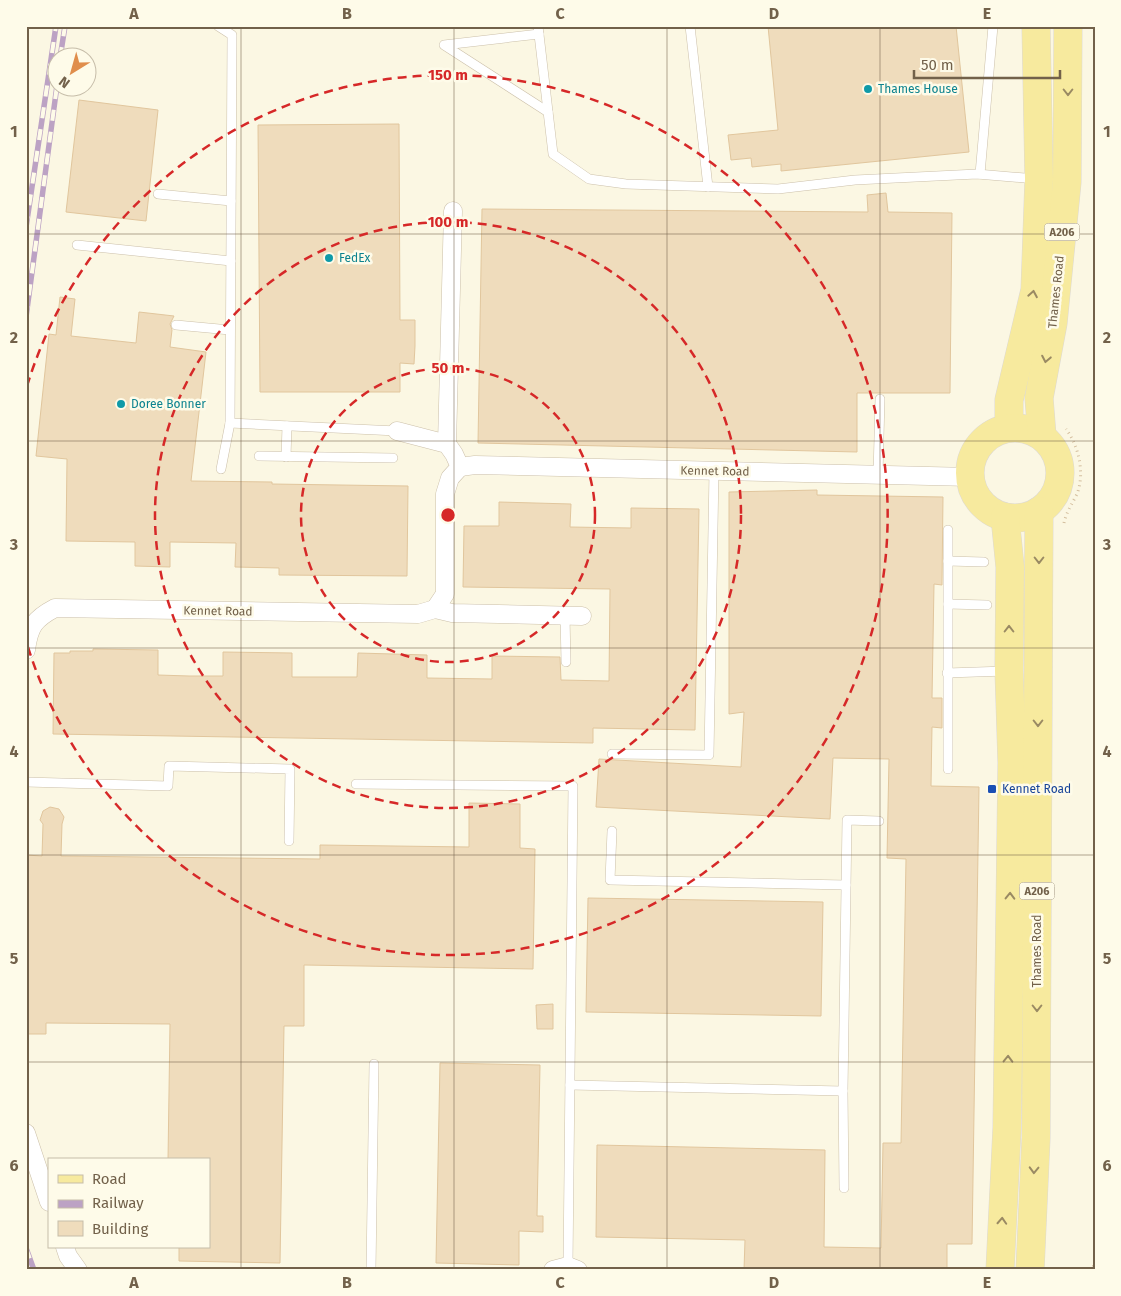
<svg xmlns="http://www.w3.org/2000/svg" width="1121" height="1296" font-family="'Fira Sans',sans-serif">
<rect width="100%" height="100%" fill="#fbf7e3"/>
<!-- building -->
<g fill="#efdcbc" stroke="#e1c69d">
<polygon points="768,26 956,26 969,152 781,171 781,164 752,167 751,158 731,160 728,135 778,130"/>
<polygon points="79,100 158,110 146,221 66,212"/>
<polygon points="399,124 400,320 415,320 415,346 414,364 400,363 400,392 260,392 258,125"/>
<polygon points="886,193 888,212 952,213 950,393 857,393 857,452 478,443 482,209 868,212 867,195"/>
<polygon points="60,297 75,299 71,336 136,343 139,312 174,316 170,324 172,330 170,347 206,352 191,481 272,482 272,484 408,486 407,576 279,575 279,568 235,567 236,543 170,542 170,567 135,566 135,542 66,541 67,459 36,456 49,334 56,335"/>
<polygon points="817,490 817,495 943,497 942,585 934,584 932,698 942,698 942,728 932,727 931,786 979,787 972,1244 947,1244 947,1270 744,1270 745,1240 596,1237 597,1145 825,1150 824,1247 881,1248 883,1143 901,1143 906,859 887,858 889,759 833,758 830,819 596,807 599,759 741,767 744,712 729,714 729,492"/>
<polygon points="499,502 571,504 570,527 631,528 631,508 699,509 695,730 593,728 593,743 53,734 54,653 70,653 70,651 93,651 93,649 158,650 158,675 189,676 223,676 223,652 292,653 292,677 357,677 358,653 427,655 427,678 492,679 492,656 560,657 561,680 609,681 610,589 463,587 464,526 499,526"/>
<polygon points="469,803 520,804 520,848 535,849 533,969 304,965 304,1026 284,1026 280,1263 179,1261 179,1247 209,1247 209,1160 168,1160 170,1024 46,1023 46,1034 26,1034 26,855 42,856 43,824 40,820 43,811 50,807 59,809 64,817 62,824 61,856 320,859 320,845 469,847"/>
<polygon points="588,898 823,902 821,1016 586,1012"/>
<polygon points="553,1004 553,1029 537,1029 536,1005"/>
<polygon points="440,1063 540,1065 537,1216 543,1216 543,1232 519,1231 519,1265 436,1263"/>
</g>
<g fill="none" stroke-linecap="round" stroke-linejoin="round">
<defs>
<g id="lane">
<polyline points="218,26 232,35 230,423 397,431"/>
<polyline points="538,26 553,154 589,179 626,184 778,189 855,180 977,174 1037,179"/>
<polyline points="690,26 708,187"/>
<polyline points="539,34 444,45 548,112"/>
<polyline points="980,174 993,26"/>
<polyline points="158,194 231,201"/>
<polyline points="77,245 231,261"/>
<polyline points="176,325 230,330"/>
<polyline points="259,456 393,458"/>
<polyline points="286,457 287,426"/>
<polyline points="221,469 230,423"/>
<polyline points="878,475 880,399"/>
<polyline points="948,561 984,562"/>
<polyline points="948,604 987,605"/>
<polyline points="565,616 566,662"/>
<polyline points="947,673 1006,671"/>
<polyline points="612,754 709,755 714,471"/>
<polyline points="948,769 948,530"/>
<polyline points="26,782 168,786 169,766 290,769 289,841"/>
<polyline points="356,784 573,786 568,1266"/>
<polyline points="612,831 610,880 846,885"/>
<polyline points="570,1085 843,1091"/>
<polyline points="844,1188 843,1091 847,820 879,821"/>
<polyline points="371,1270 374,1064"/>
</g>
<g id="street">
<polyline points="397,431 447,444 454,454 460,467 450,478 445,494 445,594 435,609"/>
<polyline points="447,444 453,211"/>
<polyline points="460,467 475,465 971,477"/>
<path d="M26,650c3,-23 8,-31 29,-42l363,6 17,-5 17,4 130,3"/>
<polyline points="26,1133 49,1202"/>
<polyline points="65,1247 68,1256 78,1270"/>
<polyline points="553,1270 568,1266 578,1270"/>
</g>
<g id="primary">
<polyline points="1009,427 1009,400 1035,290 1039,179 1036,26"/>
<circle cx="1015" cy="473" r="45"/>
<polyline points="1042,436 1039,398 1053,323 1067,182 1068,26"/>
<polyline points="1000,1270 1007,1128 1012,763 1009,671 1010,567 1005,517"/>
<polyline points="1030,1270 1036,1138 1039,511"/>
</g>
</defs>
<!-- lane casing -->
<use href="#lane" stroke="#ccc0aa" stroke-width="10"/>
<!-- street casing -->
<use href="#street" stroke="#ccc0aa" stroke-width="19"/>
<!-- primary casing -->
<use href="#primary" stroke="#ddd9d4" stroke-width="29"/>
<!-- path -->
<g stroke="#d4bf9f" stroke-width="3" stroke-dasharray="1 4" stroke-linecap="butt">
<path d="M1064,523c2,-10 8,-19 13,-29 8,-20 2,-48 -11,-65"/>
<polyline points="1089,1270 1095,1265"/>
</g>
<!-- lane -->
<use href="#lane" stroke="#fff" stroke-width="9"/>
<!-- street -->
<use href="#street" stroke="#fff" stroke-width="18"/>
<!-- primary -->
<use href="#primary" stroke="#f7ea9e" stroke-width="28"/>
<defs>
<g id="rail">
<polyline points="60,58 65,26"/>
<polyline points="26,227 56,26"/>
<polyline points="26,317 58,78"/>
<polyline points="26,1248 34,1270"/>
</g>
</defs>
<!-- rail casing -->
<use href="#rail" stroke="#bca2c4" stroke-width="5.5"/>
<!-- rail -->
<use href="#rail" stroke="#fefbe9" stroke-width="4" stroke-dasharray="11" stroke-linecap="butt"/>
</g>
<!-- one-way arrows -->
<defs><path id="oneway-chevron" d="M-2-3.5L2.5 0L-2 3.5" fill="none" stroke-width="1.6" stroke-linecap="round" stroke-linejoin="round" transform="scale(1.25)"/></defs>
<g stroke="#9a8a63">
<use href="#oneway-chevron" transform="translate(1068 92) rotate(90)"/>
<use href="#oneway-chevron" transform="translate(1033 294) rotate(-80)"/>
<use href="#oneway-chevron" transform="translate(1046 359) rotate(101)"/>
<use href="#oneway-chevron" transform="translate(1039 560) rotate(90)"/>
<use href="#oneway-chevron" transform="translate(1009 629) rotate(-90)"/>
<use href="#oneway-chevron" transform="translate(1038 723) rotate(90)"/>
<use href="#oneway-chevron" transform="translate(1010 896) rotate(-89)"/>
<use href="#oneway-chevron" transform="translate(1037 1008) rotate(90)"/>
<use href="#oneway-chevron" transform="translate(1008 1059) rotate(-89)"/>
<use href="#oneway-chevron" transform="translate(1034 1170) rotate(92)"/>
<use href="#oneway-chevron" transform="translate(1002 1221) rotate(-87)"/>
</g>
<!-- grid -->
<path fill="none" stroke="#72614a" stroke-width="1" stroke-opacity="0.55" d="M241,26v1244M454,26v1244M667,26v1244M880,26v1244M26,234h1069M26,441h1069M26,648h1069M26,855h1069M26,1062h1069"/>
<!-- distance rings -->
<g fill="none" stroke="#d62828" stroke-width="2.5" stroke-dasharray="9 6">
<circle cx="448" cy="515" r="147"/>
<circle cx="448" cy="515" r="293"/>
<path d="M27 386A440 440 0 1 1 27 644"/>
</g>
<!-- markers -->
<g fill="#0f9aa8" stroke="#fefbe9" stroke-width="2">
<circle cx="868" cy="89" r="5"/>
<circle cx="329" cy="258" r="5"/>
<circle cx="121" cy="404" r="5"/>
</g>
<rect fill="#1a4fb4" stroke="#fefbe9" stroke-width="2" x="987" y="784" width="10" height="10" rx="2.5"/>
<g text-anchor="middle" dominant-baseline="central" stroke-width="5" stroke-linejoin="round" paint-order="stroke">
<!-- shield labels -->
<g fill="#fefbe9" stroke="#9c8f7a" stroke-width="1">
<rect x="1044.5" y="223.5" width="35" height="17" rx="4"/>
<rect x="1019.5" y="882.5" width="35" height="17" rx="4"/>
</g>
<g font-size="11" font-weight="bold" fill="#72614a">
<text x="1062" y="232">A206</text>
<text x="1037" y="891">A206</text>
</g>
<!-- culture labels -->
<g font-size="12" fill="#0d838f" stroke="#fefbe9" text-anchor="start">
<text x="878" y="89">Thames House</text>
<text x="339" y="258">FedEx</text>
<text x="131" y="404">Doree Bonner</text>
</g>
<!-- street labels -->
<g font-size="12" fill="#72614a" stroke="#fefbe9">
<text transform="translate(1056 292) rotate(-84)">Thames Road</text>
<text transform="translate(715 471) rotate(1)">Kennet Road</text>
<text transform="translate(218 611) rotate(1)">Kennet Road</text>
<text transform="translate(1037 951) rotate(-90)">Thames Road</text>
</g>
<!-- transit labels -->
<g font-size="12" fill="#164399" stroke="#fefbe9" text-anchor="start">
<text x="1002" y="789">Kennet Road</text>
</g>
</g>
<circle cx="448" cy="515" r="8" fill="#d62828" stroke="#fefbe9" stroke-width="2.5"/>
<g font-size="15" text-anchor="middle" font-weight="bold" fill="#d62828" stroke="#fefbe9" stroke-width="5" stroke-linejoin="round" paint-order="stroke">
<text x="448" y="80">150 m</text>
<text x="448" y="227">100 m</text>
<text x="448" y="373">50 m</text>
</g>
<!-- border -->
<rect width="1121" height="1296" fill="none" stroke="#fefbe9" stroke-width="55"/>
<!-- legend -->
<rect x="48" y="1158" width="162" height="90" fill="#fefbe9" stroke="#c6bda9"/>
<rect x="58" y="1175" width="25" height="8" fill="#f7ea9e" stroke="#c6bda9"/>
<text x="92" y="1184" font-size="15" fill="#72614a">Road</text>
<rect x="58" y="1200" width="25" height="8" fill="#bca2c4" stroke="#c6bda9"/>
<text x="92" y="1208" font-size="15" fill="#72614a">Railway</text>
<rect x="58" y="1221" width="25" height="15" fill="#efdcbc" stroke="#c6bda9"/>
<text x="92" y="1234" font-size="15" fill="#72614a">Building</text>
<!-- north arrow -->
<g transform="translate(72 72) rotate(217)"><circle r="24" fill="#fefbe9" stroke="#c6bda9"/>
<path d="M0-4L9 19L0 12L-9 19Z" fill="#e08e4c"/>
<text y="-8" font-size="14" font-weight="bold" text-anchor="middle" fill="#72614a">N</text>
</g>
<!-- scale -->
<path d="M914 70v8h146v-8" fill="none" stroke="#72614a" stroke-width="2.5"/>
<text x="921" y="70" font-size="15" fill="#72614a" stroke="#fefbe9" stroke-width="4" paint-order="stroke">50 m</text>
<rect x="28" y="28" width="1066" height="1240" fill="none" stroke="#72614a" stroke-width="2"/>
<g font-size="16" text-anchor="middle" font-weight="bold" fill="#72614a">
<text x="134" y="19">A</text>
<text x="347" y="19">B</text>
<text x="560" y="19">C</text>
<text x="774" y="19">D</text>
<text x="987" y="19">E</text>
<text x="14" y="137">1</text>
<text x="1107" y="137">1</text>
<text x="14" y="343">2</text>
<text x="1107" y="343">2</text>
<text x="14" y="550">3</text>
<text x="1107" y="550">3</text>
<text x="14" y="757">4</text>
<text x="1107" y="757">4</text>
<text x="14" y="964">5</text>
<text x="1107" y="964">5</text>
<text x="14" y="1171">6</text>
<text x="1107" y="1171">6</text>
<text x="134" y="1288">A</text>
<text x="347" y="1288">B</text>
<text x="560" y="1288">C</text>
<text x="774" y="1288">D</text>
<text x="987" y="1288">E</text>
</g>
</svg>
